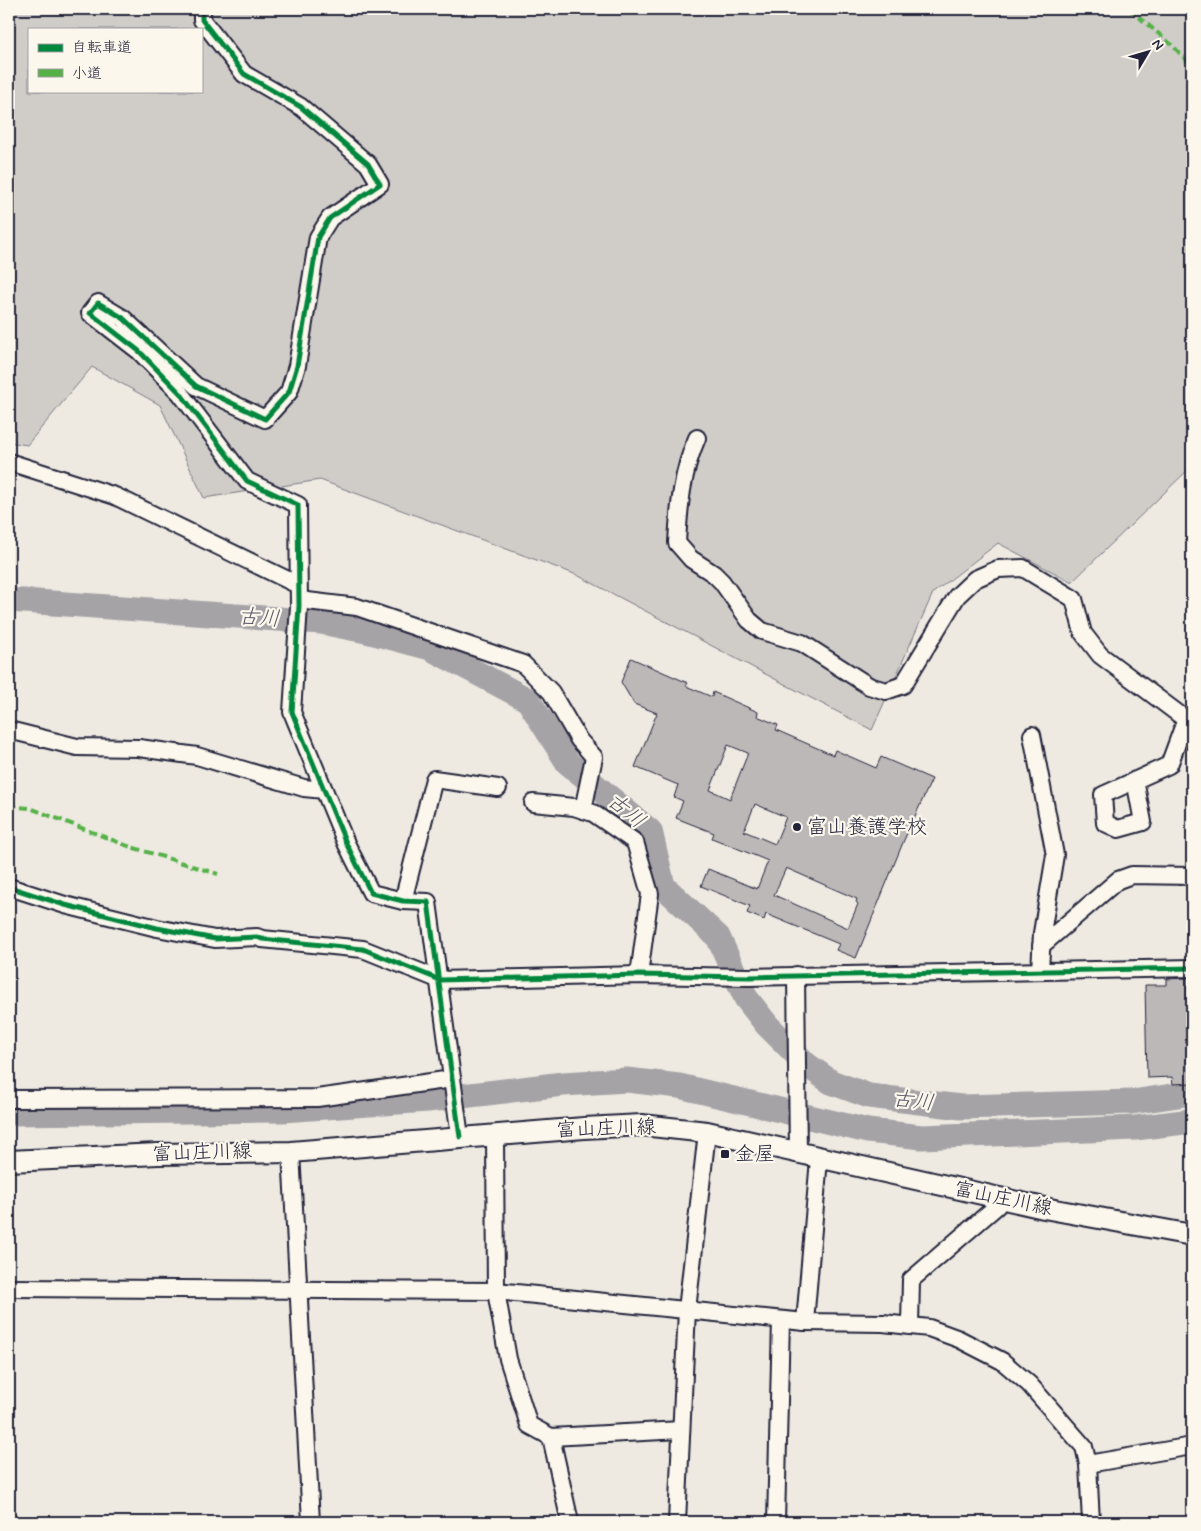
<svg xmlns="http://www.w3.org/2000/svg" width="1201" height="1531" font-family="Mynerve,'Klee One',sans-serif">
<rect width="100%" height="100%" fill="#eeeae2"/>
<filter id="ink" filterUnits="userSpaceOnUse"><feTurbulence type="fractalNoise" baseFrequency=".02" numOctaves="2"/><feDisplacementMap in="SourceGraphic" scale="10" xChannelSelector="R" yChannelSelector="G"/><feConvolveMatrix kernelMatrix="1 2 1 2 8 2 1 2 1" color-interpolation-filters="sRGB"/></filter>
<g filter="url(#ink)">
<!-- green -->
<path fill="#d0cdc9" stroke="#797882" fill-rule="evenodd" d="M9,9h1183v457l-120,116 -74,-39 -65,50 -61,137 -295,-155 -257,-95 -116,18 -44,-93 -68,-38 -65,78 -18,-3zM29,29h172v62h-172z"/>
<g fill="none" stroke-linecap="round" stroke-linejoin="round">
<!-- river -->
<g stroke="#a6a3a7" stroke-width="25">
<polyline points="9,600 321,622 366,631 430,648 528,700 568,763 650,831 663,886 718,937 746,998 767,1025 807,1065 831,1082 869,1096 961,1107 1132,1102 1192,1093"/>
<polyline points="9,1113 282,1110 428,1100 563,1084 627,1080 679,1086 868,1131 922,1137 1135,1128 1192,1121"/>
</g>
</g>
<!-- building -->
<g fill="#bcb8b8" stroke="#22223b" fill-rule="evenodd">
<path d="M631,658l57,25 -2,3 26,11 1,-5 45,20 -1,4 21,9 -2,5 57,25 2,-5 41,18 5,-11 51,22 -28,61 -48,118 -20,-8 3,-6 -73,-30 -2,6 -17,-7 3,-7 -49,-20 7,-17 49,20 11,-28 -56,-23 2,-5 -38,-15 7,-17 -9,-4 4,-12 -43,-18 22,-54 -23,-9 -13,-22zM728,745l20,8 -18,46 -20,-9zM755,804l31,13 -11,27 -31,-13zM786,868l71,31 -1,3 2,2 -10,24 -74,-33z"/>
<polygon points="1187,978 1192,1083 1173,1084 1172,1077 1147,1078 1145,985 1167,985 1167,979"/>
</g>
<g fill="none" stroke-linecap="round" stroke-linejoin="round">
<defs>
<g id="minor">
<polyline points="202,9 202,20 244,74 301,107 368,164 380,184 330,218 318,237 297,366 289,392 265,419 196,386 123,318 98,303 90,313 139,351 180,393 247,481 298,505 299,606 292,712 346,843 371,893 403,901 428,902 460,1137"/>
<path d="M697,438c-15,34 -18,68 -20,105l14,16 23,15 8,8 27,38 13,11 40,12 67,43 17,5 17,-6 54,-89 18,-17 23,-10 25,-1 51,31 9,34 17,22 92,69"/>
<polyline points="9,462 115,496 298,585"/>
<polyline points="299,600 357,607 523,664 551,692 579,740 594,757 583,810"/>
<polyline points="9,730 77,747 139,748 197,756 304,788 324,790"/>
<polyline points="1032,735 1055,855 1042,933 1040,971"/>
<polyline points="1135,780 1143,822 1118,829 1105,823 1103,795 1169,765 1186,719"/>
<polyline points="533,803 574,807 593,813 635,842 650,894 639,975"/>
<polyline points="9,887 65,905 157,928 215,939 257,937 262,939 363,949 440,980 639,975 749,977 1192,968"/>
<polyline points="403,901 434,779 498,788"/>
<polyline points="1041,946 1118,880 1132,875 1192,876"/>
<polyline points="796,975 798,1154"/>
<polyline points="9,1099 317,1098 452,1079"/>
<polyline points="495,1135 496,1291 508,1359 529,1425 551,1437 570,1522"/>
<polyline points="291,1152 311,1522"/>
<polyline points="9,1288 496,1291 805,1322 883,1323 929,1328 959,1339 1002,1361 1029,1384 1084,1447 1088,1464 1091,1522"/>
<polyline points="805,1322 819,1159"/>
<polyline points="910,1326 911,1280 997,1206 1000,1198"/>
<polyline points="551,1437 681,1430"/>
<polyline points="1088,1464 1192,1446"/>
<polyline points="677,1522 687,1310 707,1132"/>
<polyline points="776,1522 781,1320"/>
</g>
<polyline id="major" points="9,1161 158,1154 291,1152 584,1128 642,1125 707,1132 1044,1208 1192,1235"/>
</defs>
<!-- minor casing -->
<use href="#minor" stroke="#22223b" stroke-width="20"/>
<!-- major casing -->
<use href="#major" stroke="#22223b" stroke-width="24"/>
<!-- minor -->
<use href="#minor" stroke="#fbf7ec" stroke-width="16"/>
<!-- major -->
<use href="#major" stroke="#fbf7ec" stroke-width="20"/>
<!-- quiet -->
<g stroke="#55b146" stroke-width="4" stroke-dasharray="8 4" stroke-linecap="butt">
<polyline points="1129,9 1171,44 1192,66"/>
<polyline points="9,806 30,808 128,846 218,874"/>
</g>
<defs>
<g id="cycleway">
<polyline points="202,9 202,20 244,74 301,107 368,164 380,184 330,218 318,237 297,366 289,392 265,419 196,386 123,318 98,303 90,313 139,351 180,393 247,481 298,505 299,606 292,712 346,843 371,893 403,901 428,902 460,1137"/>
<polyline points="9,887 65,905 157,928 215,939 257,937 262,939 363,949 440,980 639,975 749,977 1192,968"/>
</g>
</defs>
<!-- cycleway casing -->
<use href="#cycleway" stroke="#fbf7ec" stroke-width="8"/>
<!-- cycleway -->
<use href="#cycleway" stroke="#00873e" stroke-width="5"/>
</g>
</g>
<!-- markers -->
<g fill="#22223b" stroke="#fbf7ec" stroke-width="2">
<circle cx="797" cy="827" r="5"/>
<rect x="720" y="1149" width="10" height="10" rx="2.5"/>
</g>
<g text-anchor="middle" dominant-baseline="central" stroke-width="4.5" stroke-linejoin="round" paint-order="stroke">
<!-- poi labels -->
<g font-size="20" fill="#22223b" stroke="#fbf7ec" text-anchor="start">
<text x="807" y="827">富山養護学校</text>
<text x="735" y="1154">金屋</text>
</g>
<!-- street labels -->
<g font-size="20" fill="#22223b" stroke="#fbf7ec">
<text transform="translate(606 1129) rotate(-2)">富山庄川線</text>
<text transform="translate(202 1153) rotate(-2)">富山庄川線</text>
<text transform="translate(1003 1199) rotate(12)">富山庄川線</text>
</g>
<!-- water labels -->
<g font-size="21" font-style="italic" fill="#575666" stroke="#fbf7ec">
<text transform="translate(259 618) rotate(4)">古川</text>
<text transform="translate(626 811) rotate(40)">古川</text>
<text transform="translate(913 1101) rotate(7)">古川</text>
</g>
</g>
<!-- margin -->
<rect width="1201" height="1531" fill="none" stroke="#fbf7ec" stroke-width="30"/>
<rect x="15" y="15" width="1171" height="1501" fill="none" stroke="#22223b" stroke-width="2" filter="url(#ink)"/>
<!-- legend -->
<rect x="28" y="28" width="175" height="65" fill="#fbf7ec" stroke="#a4a2a5"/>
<rect x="38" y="44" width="25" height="8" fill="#00873e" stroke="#a4a2a5"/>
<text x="72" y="52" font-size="15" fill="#22223b">自転車道</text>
<rect x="38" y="69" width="25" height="8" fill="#55b146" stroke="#a4a2a5"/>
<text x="72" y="78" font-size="15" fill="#22223b">小道</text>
<!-- north arrow -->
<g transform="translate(1148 52) rotate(52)" stroke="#fbf7ec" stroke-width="4" paint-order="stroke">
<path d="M0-4L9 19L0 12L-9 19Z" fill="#22223b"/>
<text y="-8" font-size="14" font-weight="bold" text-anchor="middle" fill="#22223b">N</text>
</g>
</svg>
